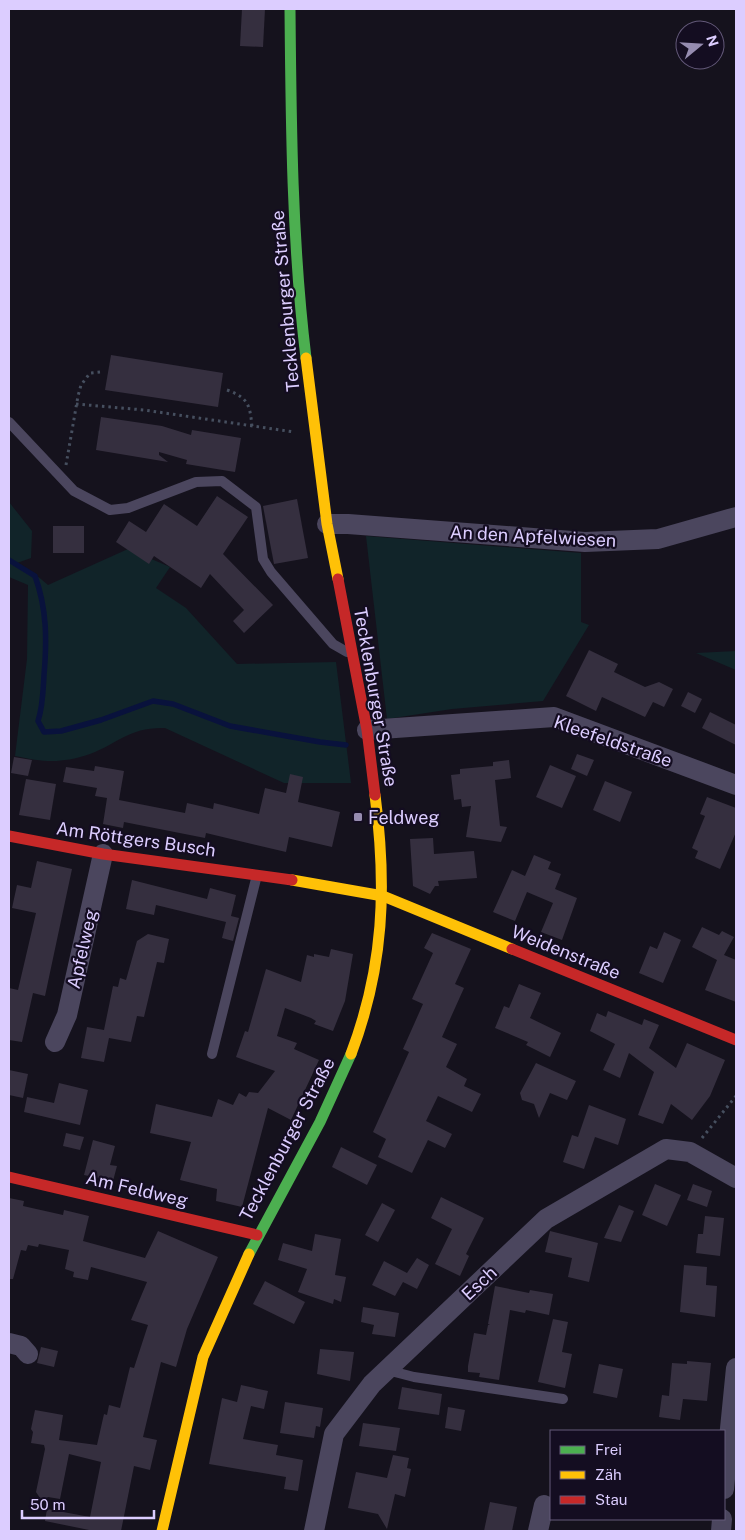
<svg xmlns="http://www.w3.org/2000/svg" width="745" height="1540" font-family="'Public Sans',sans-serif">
<rect width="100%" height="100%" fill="#15121d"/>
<!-- green -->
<g fill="#112429">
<path d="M9,502l23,29 -1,27 -14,5 18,11 13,11 80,-36 42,18 -14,21 30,20 51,56 99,-2 15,121h-67l-119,-55c-36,-1 -46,15 -75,26 -30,10 -46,8 -75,2l12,-97 1,-74 -19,-8z"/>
<polygon points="366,536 581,553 581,622 589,625 543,701 452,709 387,719"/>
<polygon points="736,651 736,670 696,653"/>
</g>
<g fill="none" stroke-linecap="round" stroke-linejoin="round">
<!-- stream -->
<path stroke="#09123c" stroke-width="5.5" d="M9,560l26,16c12,33 12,64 9,99 -1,16 -1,31 -6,46l6,11 17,-1 40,-11 52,-19 20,3 57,22 90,16 26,3"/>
</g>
<!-- building -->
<g fill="#352f3f">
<polygon points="242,9 265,9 263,47 240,46"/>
<polygon points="111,355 223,373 218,407 105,390"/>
<polygon points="101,417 162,426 191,435 192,430 241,438 235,472 186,464 187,460 159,452 159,455 168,462 96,450"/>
<polygon points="217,496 248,517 223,554 273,605 244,633 233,621 244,610 210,574 201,588 154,556 149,564 116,542 129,521 146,532 164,504 197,526"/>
<polygon points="297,499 308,558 274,564 263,506"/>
<rect x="53" y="526" width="31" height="27"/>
<polygon points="589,650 618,664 614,672 645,687 659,682 673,689 664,707 653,702 645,717 602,697 596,711 566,696"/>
<polygon points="688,692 702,699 695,713 681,706"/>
<polygon points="710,712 736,725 736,745 702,728"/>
<polygon points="577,754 594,760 587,776 571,769"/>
<polygon points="14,757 32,760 28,776 11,773"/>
<polygon points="509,760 511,778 495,780 500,826 507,827 501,842 466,837 471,806 462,807 461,799 454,800 451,775 460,774 460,769 493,766 493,762"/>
<polygon points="550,765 576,776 562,808 536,797"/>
<polygon points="95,766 124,771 119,800 185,813 187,803 213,809 214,803 259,814 265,788 286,793 290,774 303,777 298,802 340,812 332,847 289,837 286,852 206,833 205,838 124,822 123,828 103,824 107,798 95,796 97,788 63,782 66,767 94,771"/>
<polygon points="26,779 56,784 50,820 19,815"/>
<polygon points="605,781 632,792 620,822 593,810"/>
<polygon points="707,797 736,808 736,832 720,869 695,858 698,851 692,848 705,816 700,814"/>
<polygon points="433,838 434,854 474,851 477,878 438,881 439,886 435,886 430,894 413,886 410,839"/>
<polygon points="534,855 551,862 548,869 561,874 555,889 577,898 562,940 541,932 553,903 527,892 515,921 493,912 512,870 525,876"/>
<polygon points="37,861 72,869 45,996 33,993 22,1042 9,1040 9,988 18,990 36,913 12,908 17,885 31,888"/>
<polygon points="132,880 207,899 210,888 236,895 231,916 239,918 233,941 222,938 226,922 156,905 154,915 126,909"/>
<polygon points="702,927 719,935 722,931 734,937 724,955 736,960 736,1002 705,990 717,960 692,947"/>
<polygon points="664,932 681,940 663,983 639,973 650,946 657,949"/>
<polygon points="432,933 471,949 455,984 464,988 442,1037 457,1044 446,1067 467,1079 464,1086 481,1094 472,1112 438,1096 426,1121 452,1134 445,1148 428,1140 412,1173 378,1157 386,1139 373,1132 409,1052 403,1049 423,1004 412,999 433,953 424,948"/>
<polygon points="148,934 169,939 164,963 157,962 144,1017 137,1016 131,1042 109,1038 104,1062 81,1058 87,1027 104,1030 113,986 118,987 120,978 126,980 137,941"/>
<polygon points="331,949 353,954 345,1001 333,1031 314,1024 316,1021 311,1018 285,1008 277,1036 297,1043 294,1049 319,1060 291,1120 268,1108 242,1207 216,1201 217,1189 180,1180 191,1142 150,1133 156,1104 212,1117 218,1099 233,1105 239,1093 246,1097 249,1092 258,1093 275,1071 236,1057 245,1031 248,1032 266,969 301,982 307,955 314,957 314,954 329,957"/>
<polygon points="519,984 541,993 530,1018 561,1033 550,1057 526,1045 528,1042 495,1028 504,1006 509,1008"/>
<polygon points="608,1011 642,1025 644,1019 659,1025 649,1048 676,1068 687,1043 725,1060 710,1096 692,1120 671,1104 663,1124 638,1115 654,1072 629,1053 620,1078 603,1070 615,1044 590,1031 597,1013 606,1017"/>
<polygon points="536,1063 576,1081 567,1100 550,1093 539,1118 534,1104 522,1100 520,1093"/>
<polygon points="9,1070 28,1074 23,1098 9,1095"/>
<polygon points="59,1083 88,1090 80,1125 24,1112 27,1097 54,1103"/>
<polygon points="589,1105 626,1119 618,1145 595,1137 584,1169 563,1162 572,1135 578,1137"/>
<polygon points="66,1133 84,1137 80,1150 63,1146"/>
<polygon points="93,1140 115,1146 110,1165 117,1166 113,1181 84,1175"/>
<polygon points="341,1147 377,1165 367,1185 332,1167"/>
<polygon points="655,1184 681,1195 667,1226 642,1215"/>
<polygon points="693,1184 712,1191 707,1207 687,1200"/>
<polygon points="441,1197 484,1218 466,1254 469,1256 460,1276 435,1264 452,1229 431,1218"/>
<polygon points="9,1198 24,1201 23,1206 63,1215 64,1210 89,1216 83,1241 145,1258 158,1231 218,1257 187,1329 176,1367 161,1362 143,1437 157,1440 150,1470 134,1466 121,1531 94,1531 45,1521 47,1509 90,1517 101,1462 69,1454 60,1499 48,1497 42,1501 36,1492 45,1449 44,1445 31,1443 33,1432 31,1429 35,1410 63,1415 59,1440 97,1445 104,1414 107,1415 109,1405 120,1408 130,1367 134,1368 148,1325 131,1320 147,1282 91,1267 88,1280 73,1277 74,1272 65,1269 69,1250 39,1244 38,1247 28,1245 26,1251 21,1250 13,1279 9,1279"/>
<polygon points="382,1203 395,1210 378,1242 365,1235"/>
<polygon points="619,1205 634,1211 621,1242 604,1238"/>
<polygon points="705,1216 724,1218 720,1256 696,1253 698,1234 703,1234"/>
<polygon points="550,1231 598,1243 589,1282 568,1277 572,1258 545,1252"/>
<polygon points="315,1234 341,1239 335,1275 346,1277 341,1302 334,1299 333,1304 298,1292 307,1269 278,1260 283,1243 312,1251"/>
<polygon points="417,1258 429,1265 417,1289 403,1282 395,1296 372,1285 384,1261 407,1273"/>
<polygon points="684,1265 707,1267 706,1285 717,1286 715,1317 680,1312"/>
<polygon points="265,1281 305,1302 294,1324 253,1304"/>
<polygon points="495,1286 529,1293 530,1290 553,1294 549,1315 526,1310 525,1313 510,1310 499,1380 479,1377 480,1373 468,1372 468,1366 474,1333 486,1335 488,1325 490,1325 488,1324"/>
<polygon points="363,1307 399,1313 395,1337 372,1334 374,1325 361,1322"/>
<polygon points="553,1319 568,1322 562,1352 572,1354 565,1388 538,1382"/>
<polygon points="41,1347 58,1351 54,1367 37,1363"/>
<polygon points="320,1349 354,1352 350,1381 317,1374"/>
<polygon points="687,1361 711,1363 707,1401 683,1399 680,1420 659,1417 662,1395 669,1396 672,1363 687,1364"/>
<polygon points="599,1364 623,1369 617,1398 593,1393"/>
<polygon points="241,1385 268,1391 264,1409 251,1406 243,1439 278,1445 276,1455 303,1460 298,1491 284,1489 286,1477 209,1464 222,1398 237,1402"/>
<polygon points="402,1387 442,1394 439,1415 398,1409"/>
<polygon points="285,1402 323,1408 320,1427 316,1426 314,1438 280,1433"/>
<polygon points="448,1407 465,1410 461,1431 445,1428"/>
<polygon points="363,1423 400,1428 396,1451 359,1446"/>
<polygon points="393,1455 409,1458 407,1468 411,1469 405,1497 395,1494 387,1529 378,1514 348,1508 356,1472 387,1478"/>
<polygon points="490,1502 517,1507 512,1531 484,1531"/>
</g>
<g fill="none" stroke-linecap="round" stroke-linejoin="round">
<!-- path -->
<g stroke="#464f5f" stroke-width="3" stroke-dasharray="2.5 4" stroke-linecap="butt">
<path d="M227,390c22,8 23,16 25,37"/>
<polyline points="76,404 144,410 294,432"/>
<polyline points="66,465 78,396 81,385 90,373 100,372"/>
<polyline points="702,1138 736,1096"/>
</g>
<!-- lane -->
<g stroke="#4b465e" stroke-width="10">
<polyline points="9,422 74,491 110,510 128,508 196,482 222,481 256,507 263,559 271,572 333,644 347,652"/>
<polyline points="212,1054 257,875"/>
<polyline points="387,1370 414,1377 563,1399"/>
</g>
<!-- street -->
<g stroke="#4b465e" stroke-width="20">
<polyline points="327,524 348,524 585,542 658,539 736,517"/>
<polyline points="367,730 554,717 736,785"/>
<polyline points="55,1042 67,1015 103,854"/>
<polyline points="9,1343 21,1346 28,1354"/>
<polyline points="724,1489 736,1368"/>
<polyline points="314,1531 334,1434 372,1384 546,1219 666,1149 690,1152 736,1178"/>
<polyline points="538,1531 544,1505"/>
<polyline points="721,1531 722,1519"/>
</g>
<!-- fast -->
<g stroke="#4caf50" stroke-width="11">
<path d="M290,9c1,116 2,234 16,349"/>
<polyline points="249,1254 320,1122 351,1054"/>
</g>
<!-- slow -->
<g stroke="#ffc107" stroke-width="11">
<polyline points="306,358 327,524 338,579"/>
<polyline points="292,880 383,896 512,949"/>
<path d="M351,1054c33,-87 36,-167 24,-259"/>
<polyline points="162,1531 203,1357 249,1254"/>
</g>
<!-- jam -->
<g stroke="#c62828" stroke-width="11">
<polyline points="338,579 367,730 375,795"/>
<polyline points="9,836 103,854 292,880"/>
<polyline points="512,949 736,1040"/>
<polyline points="9,1177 257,1235"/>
</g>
</g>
<!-- markers -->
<rect fill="#968cb0" stroke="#140d21" stroke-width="2" x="353" y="812" width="10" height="10" rx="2.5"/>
<g text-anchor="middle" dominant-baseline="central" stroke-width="4.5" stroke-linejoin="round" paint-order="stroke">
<!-- street labels -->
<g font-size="18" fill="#dccdff" stroke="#140d21">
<text transform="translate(285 301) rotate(-95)">Tecklenburger Straße</text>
<text transform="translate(533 536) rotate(3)">An den Apfelwiesen</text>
<text transform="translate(376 697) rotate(80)">Tecklenburger Straße</text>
<text transform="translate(613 741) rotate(19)">Kleefeldstraße</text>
<text transform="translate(136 839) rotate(8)">Am Röttgers Busch</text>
<text transform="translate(82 949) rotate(-77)">Apfelweg</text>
<text transform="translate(566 952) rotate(22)">Weidenstraße</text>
<text transform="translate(287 1139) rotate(-62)">Tecklenburger Straße</text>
<text transform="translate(137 1189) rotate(13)">Am Feldweg</text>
<text transform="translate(479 1283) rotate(-43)">Esch</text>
</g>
<!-- poi labels -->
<g font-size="18" fill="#dccdff" stroke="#140d21" text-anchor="start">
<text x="368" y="817">Feldweg</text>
</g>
</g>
<!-- border -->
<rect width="745" height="1540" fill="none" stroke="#dccdff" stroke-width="20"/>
<!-- legend -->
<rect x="550" y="1430" width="175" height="90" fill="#140d21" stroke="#645a7a"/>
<rect x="560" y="1446" width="25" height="8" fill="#4caf50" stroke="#645a7a"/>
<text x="595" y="1455" font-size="15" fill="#dccdff">Frei</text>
<rect x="560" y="1471" width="25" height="8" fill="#ffc107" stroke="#645a7a"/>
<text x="595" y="1480" font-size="15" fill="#dccdff">Zäh</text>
<rect x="560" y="1496" width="25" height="8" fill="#c62828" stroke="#645a7a"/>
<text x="595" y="1505" font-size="15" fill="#dccdff">Stau</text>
<!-- north arrow -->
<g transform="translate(700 45) rotate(72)"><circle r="24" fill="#140d21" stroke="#645a7a"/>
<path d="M0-4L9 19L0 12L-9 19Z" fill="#968cb0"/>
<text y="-8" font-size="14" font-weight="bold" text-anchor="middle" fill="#dccdff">N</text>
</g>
<!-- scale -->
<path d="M22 1510v8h132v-8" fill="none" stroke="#dccdff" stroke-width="2.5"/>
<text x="30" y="1510" font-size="15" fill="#dccdff" stroke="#140d21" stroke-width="4" paint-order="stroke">50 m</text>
</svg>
